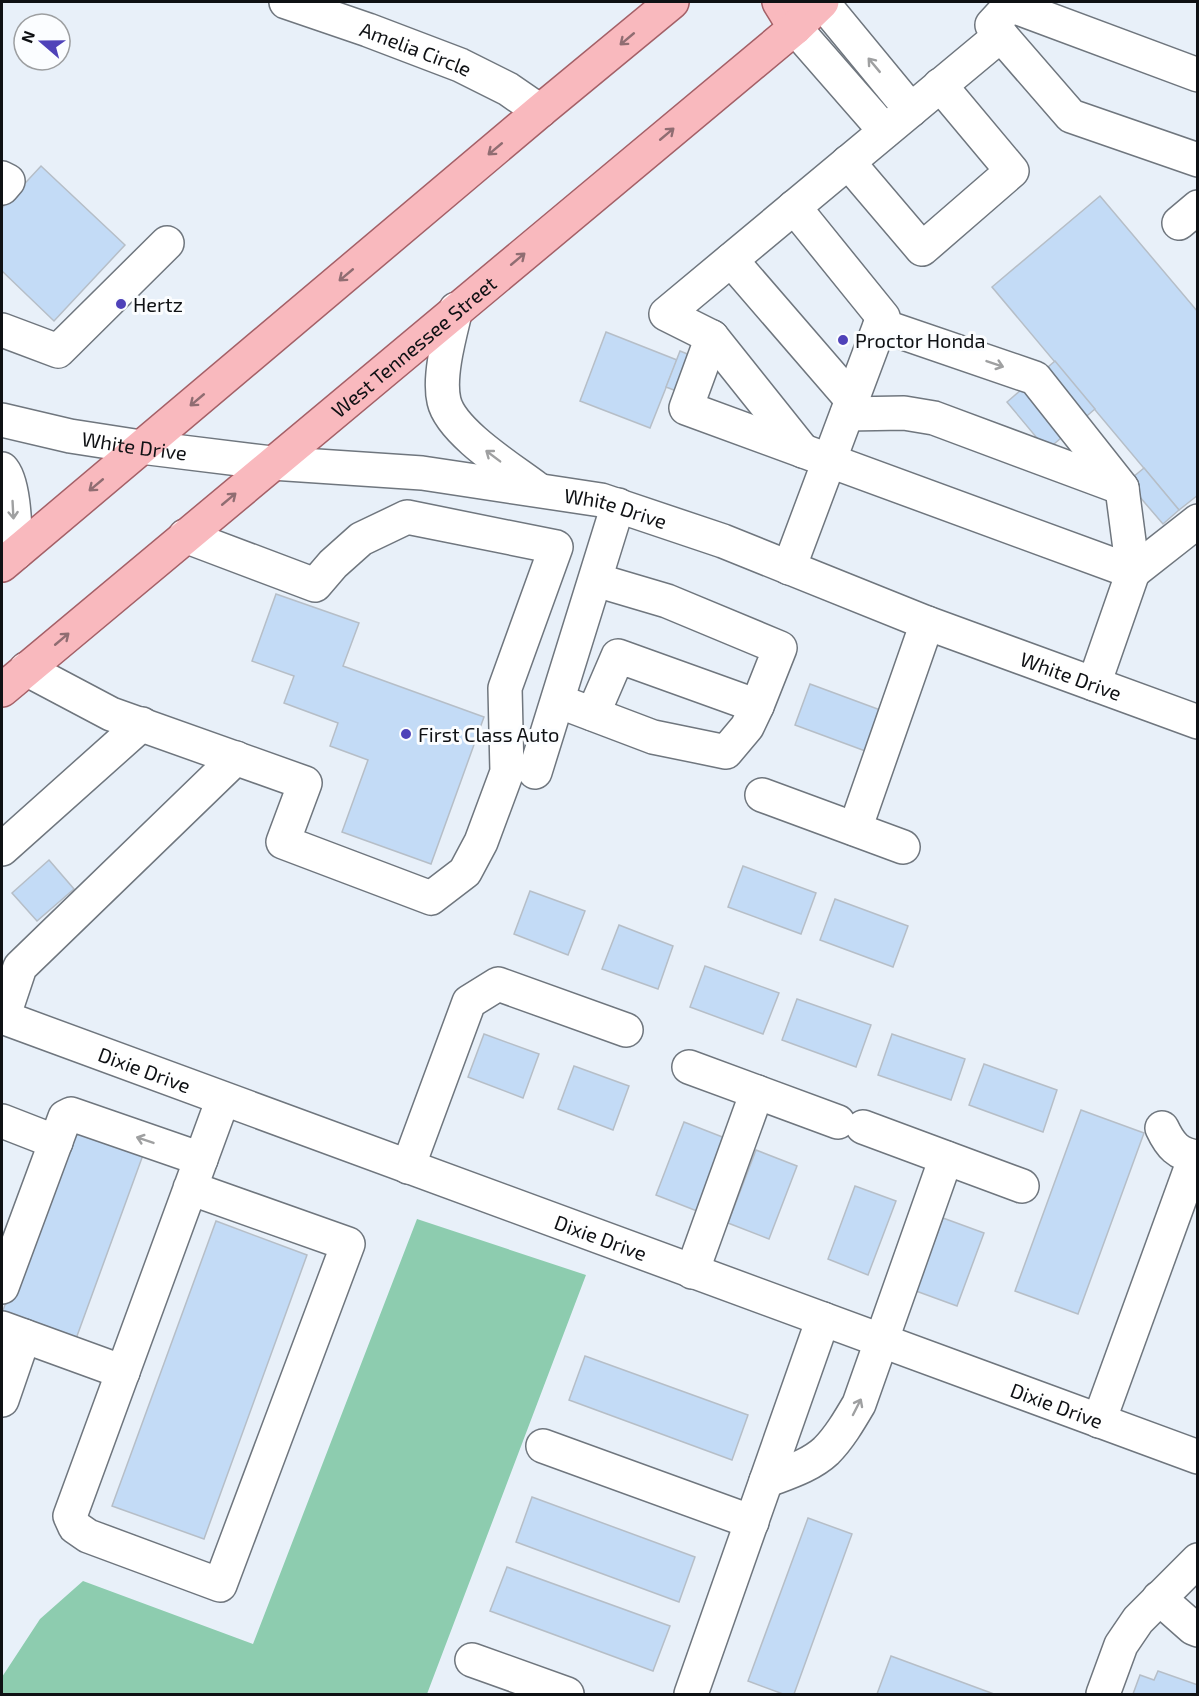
<svg xmlns="http://www.w3.org/2000/svg" width="1199" height="1696" font-family="'Exo 2',sans-serif">
<rect width="100%" height="100%" fill="#e8f0f9"/>
<!-- forest -->
<polygon fill="#8dccaf" points="417,1219 586,1275 427,1694 2,1694 2,1677 40,1619 83,1581 253,1644"/>
<!-- building -->
<g fill="#c3dbf6" stroke="#b6bec7" stroke-width="1.5">
<polygon points="41,166 125,245 54,321 2,271 2,208"/>
<polygon points="1100,196 1198,312 1198,495 1179,510 992,287"/>
<polygon points="606,332 677,360 650,428 580,401"/>
<polygon points="680,351 717,366 703,401 666,387"/>
<polygon points="1055,361 1095,409 1047,450 1007,402"/>
<polygon points="1144,468 1179,510 1163,524 1127,482"/>
<polygon points="276,594 359,623 343,666 484,717 431,864 342,832 368,760 330,746 338,723 284,703 294,676 252,661"/>
<polygon points="810,684 883,711 868,752 795,725"/>
<polygon points="49,860 74,889 37,921 12,893"/>
<polygon points="743,866 816,893 801,934 728,907"/>
<polygon points="530,891 585,911 568,955 514,934"/>
<polygon points="835,899 908,926 893,967 820,940"/>
<polygon points="619,925 673,946 658,989 602,969"/>
<polygon points="705,966 779,993 763,1034 690,1007"/>
<polygon points="797,999 871,1025 856,1067 782,1040"/>
<polygon points="484,1034 539,1054 523,1098 468,1077"/>
<polygon points="892,1034 965,1059 951,1100 878,1075"/>
<polygon points="984,1064 1057,1090 1043,1132 969,1105"/>
<polygon points="574,1066 629,1086 613,1130 558,1109"/>
<polygon points="1081,1110 1144,1133 1078,1314 1015,1291"/>
<polygon points="684,1122 725,1138 697,1211 656,1195"/>
<polygon points="69,1128 143,1155 73,1347 2,1313"/>
<polygon points="756,1150 797,1166 769,1239 728,1223"/>
<polygon points="855,1186 896,1201 868,1275 828,1259"/>
<polygon points="943,1218 984,1233 957,1306 916,1291"/>
<polygon points="216,1221 307,1255 204,1539 112,1506"/>
<polygon points="585,1356 748,1415 732,1460 569,1400"/>
<polygon points="532,1497 695,1557 679,1602 516,1542"/>
<polygon points="808,1518 852,1534 794,1694 783,1694 748,1681"/>
<polygon points="507,1567 670,1626 653,1671 490,1611"/>
<polygon points="891,1656 994,1694 877,1694"/>
<polygon points="1158,1671 1198,1685 1198,1694 1133,1694 1140,1675 1154,1680"/>
</g>
<g fill="none" stroke-linecap="round" stroke-linejoin="round">
<defs>
<g id="minor">
<path id="s1" d="M286,2l82,28 92,35 48,24 32,22"/>
<polyline points="822,2 911,110"/>
<polyline points="1013,2 992,25 1071,116 1198,160"/>
<polyline points="1010,5 1198,75"/>
<polyline points="795,28 885,131"/>
<polyline points="848,162 922,249 1012,171 940,85"/>
<polyline points="2,178 8,181 2,188"/>
<polyline points="1179,223 1198,207"/>
<polyline points="731,260 852,400"/>
<path d="M456,309c-6,25 -18,67 -12,92 7,31 67,68 92,87"/>
<polyline points="880,325 1035,378 1122,488 1133,572 1094,684"/>
<polyline points="2,330 58,351 167,243"/>
<polyline points="712,337 686,408 1133,572 1198,521"/>
<polyline points="847,414 904,413 934,418 1122,488"/>
<path id="s2" d="M2,420l68,16 71,11 131,16 150,10 179,27 122,41 204,82 271,99"/>
<polyline points="803,451 712,337 666,314 1001,35"/>
<path d="M2,469c13,13 13,65 14,84"/>
<polyline points="789,568 883,317 794,207"/>
<polyline points="26,669 111,714 305,783 283,842 431,898 465,872 481,842 507,772 505,688 556,547 407,517 361,539 333,564 315,585 185,536"/>
<polyline points="558,701 653,737 726,752 747,727 757,706 780,648 667,601 596,580"/>
<polyline points="593,714 618,656 757,706"/>
<polyline points="535,772 618,505"/>
<polyline points="762,795 903,847"/>
<polyline points="855,829 927,623"/>
<polyline points="2,849 142,724"/>
<path id="s3" d="M2,1017l1196,440"/>
<polyline points="3,1018 20,967 236,758"/>
<polyline points="689,1067 838,1122"/>
<polyline points="2,1121 56,1142"/>
<polyline points="863,1127 1022,1186"/>
<path d="M1162,1128c8,17 16,27 36,29"/>
<polyline points="408,1167 469,1002 498,984 626,1030"/>
<polyline points="190,1188 348,1244 220,1585 88,1536 75,1527 70,1516 223,1099"/>
<polyline points="692,1272 757,1092"/>
<polyline points="2,1287 65,1117 71,1114 201,1159"/>
<polyline points="2,1328 123,1372"/>
<polyline points="2,1400 24,1336"/>
<polyline points="1099,1421 1195,1157"/>
<polyline points="543,1446 752,1522"/>
<path d="M766,1481c20,-8 44,-15 60,-30 13,-13 23,-30 33,-47l87,-246"/>
<polyline points="1159,1598 1193,1628 1198,1630"/>
<polyline points="472,1660 567,1694"/>
<polyline points="691,1694 823,1319"/>
<polyline points="1103,1694 1121,1645 1138,1620 1198,1560"/>
</g>
<g id="major">
<polyline points="779,2 795,28"/>
<polyline points="2,565 540,111 672,2"/>
<path id="s4" d="M2,690l793,-662 27,-26"/>
</g>
</defs>
<!-- minor casing -->
<use href="#minor" stroke="#6f767e" stroke-width="36"/>
<!-- major casing -->
<use href="#major" stroke="#a46067" stroke-width="36"/>
<!-- minor -->
<use href="#minor" stroke="#fff" stroke-width="33"/>
<!-- major -->
<use href="#major" stroke="#f9b9be" stroke-width="33"/>
</g>
<!-- one-way arrows -->
<defs><path id="oneway-shaft" d="M-6 0H5M1.5-3L5.5 0L1.5 3" fill="none" stroke-width="1.6" stroke-linecap="round" stroke-linejoin="round" transform="scale(1.5)"/></defs>
<g stroke="#906d72">
<use href="#oneway-shaft" transform="translate(627 39) rotate(140)"/>
<use href="#oneway-shaft" transform="translate(667 134) rotate(-40)"/>
<use href="#oneway-shaft" transform="translate(495 149) rotate(140)"/>
<use href="#oneway-shaft" transform="translate(518 259) rotate(-40)"/>
<use href="#oneway-shaft" transform="translate(346 275) rotate(140)"/>
<use href="#oneway-shaft" transform="translate(197 400) rotate(140)"/>
<use href="#oneway-shaft" transform="translate(96 485) rotate(140)"/>
<use href="#oneway-shaft" transform="translate(229 499) rotate(-40)"/>
<use href="#oneway-shaft" transform="translate(62 639) rotate(-40)"/>
</g>
<g stroke="#9fa0a1">
<use href="#oneway-shaft" transform="translate(874 65) rotate(-130)"/>
<use href="#oneway-shaft" transform="translate(995 364) rotate(19)"/>
<use href="#oneway-shaft" transform="translate(493 456) rotate(-143)"/>
<use href="#oneway-shaft" transform="translate(13 510) rotate(87)"/>
<use href="#oneway-shaft" transform="translate(145 1140) rotate(-161)"/>
<use href="#oneway-shaft" transform="translate(857 1407) rotate(-63)"/>
</g>
<!-- markers -->
<g fill="#4f42b9" stroke="#fbfdff" stroke-width="2">
<circle cx="121" cy="304" r="6"/>
<circle cx="843" cy="340" r="6"/>
<circle cx="406" cy="734" r="6"/>
</g>
<g text-anchor="middle" dominant-baseline="central" stroke-width="6" stroke-linejoin="round" paint-order="stroke">
<!-- street labels -->
<g font-size="20" fill="#0f1114" stroke="#fbfdff">
<text stroke="none"><textPath href="#s1" startOffset="138">Amelia Circle</textPath></text>
<text stroke="none"><textPath href="#s4" startOffset="536">West Tennessee Street</textPath></text>
<text stroke="none"><textPath href="#s2" startOffset="135">White Drive</textPath></text>
<text stroke="none"><textPath href="#s2" startOffset="621">White Drive</textPath></text>
<text stroke="none"><textPath href="#s2" startOffset="1107">White Drive</textPath></text>
<text stroke="none"><textPath href="#s3" startOffset="152">Dixie Drive</textPath></text>
<text stroke="none"><textPath href="#s3" startOffset="638">Dixie Drive</textPath></text>
<text stroke="none"><textPath href="#s3" startOffset="1124">Dixie Drive</textPath></text>
</g>
<!-- poi labels -->
<g font-size="20" fill="#0f1114" stroke="#fbfdff" text-anchor="start">
<text x="133" y="304">Hertz</text>
<text x="855" y="340">Proctor Honda</text>
<text x="418" y="734">First Class Auto</text>
</g>
</g>
<!-- border -->
<rect width="1199" height="1696" fill="none" stroke="#0f1114" stroke-width="6"/>
<!-- north arrow -->
<g transform="translate(42 42) rotate(290)"><circle r="28" fill="#fbfdff" stroke="#9d9fa1" stroke-width="1.5"/>
<path d="M0-4.5L10 22L0 15L-10 22Z" fill="#4f42b9"/>
<text y="-9" font-size="16" font-weight="bold" text-anchor="middle" fill="#0f1114">N</text>
</g>
</svg>
